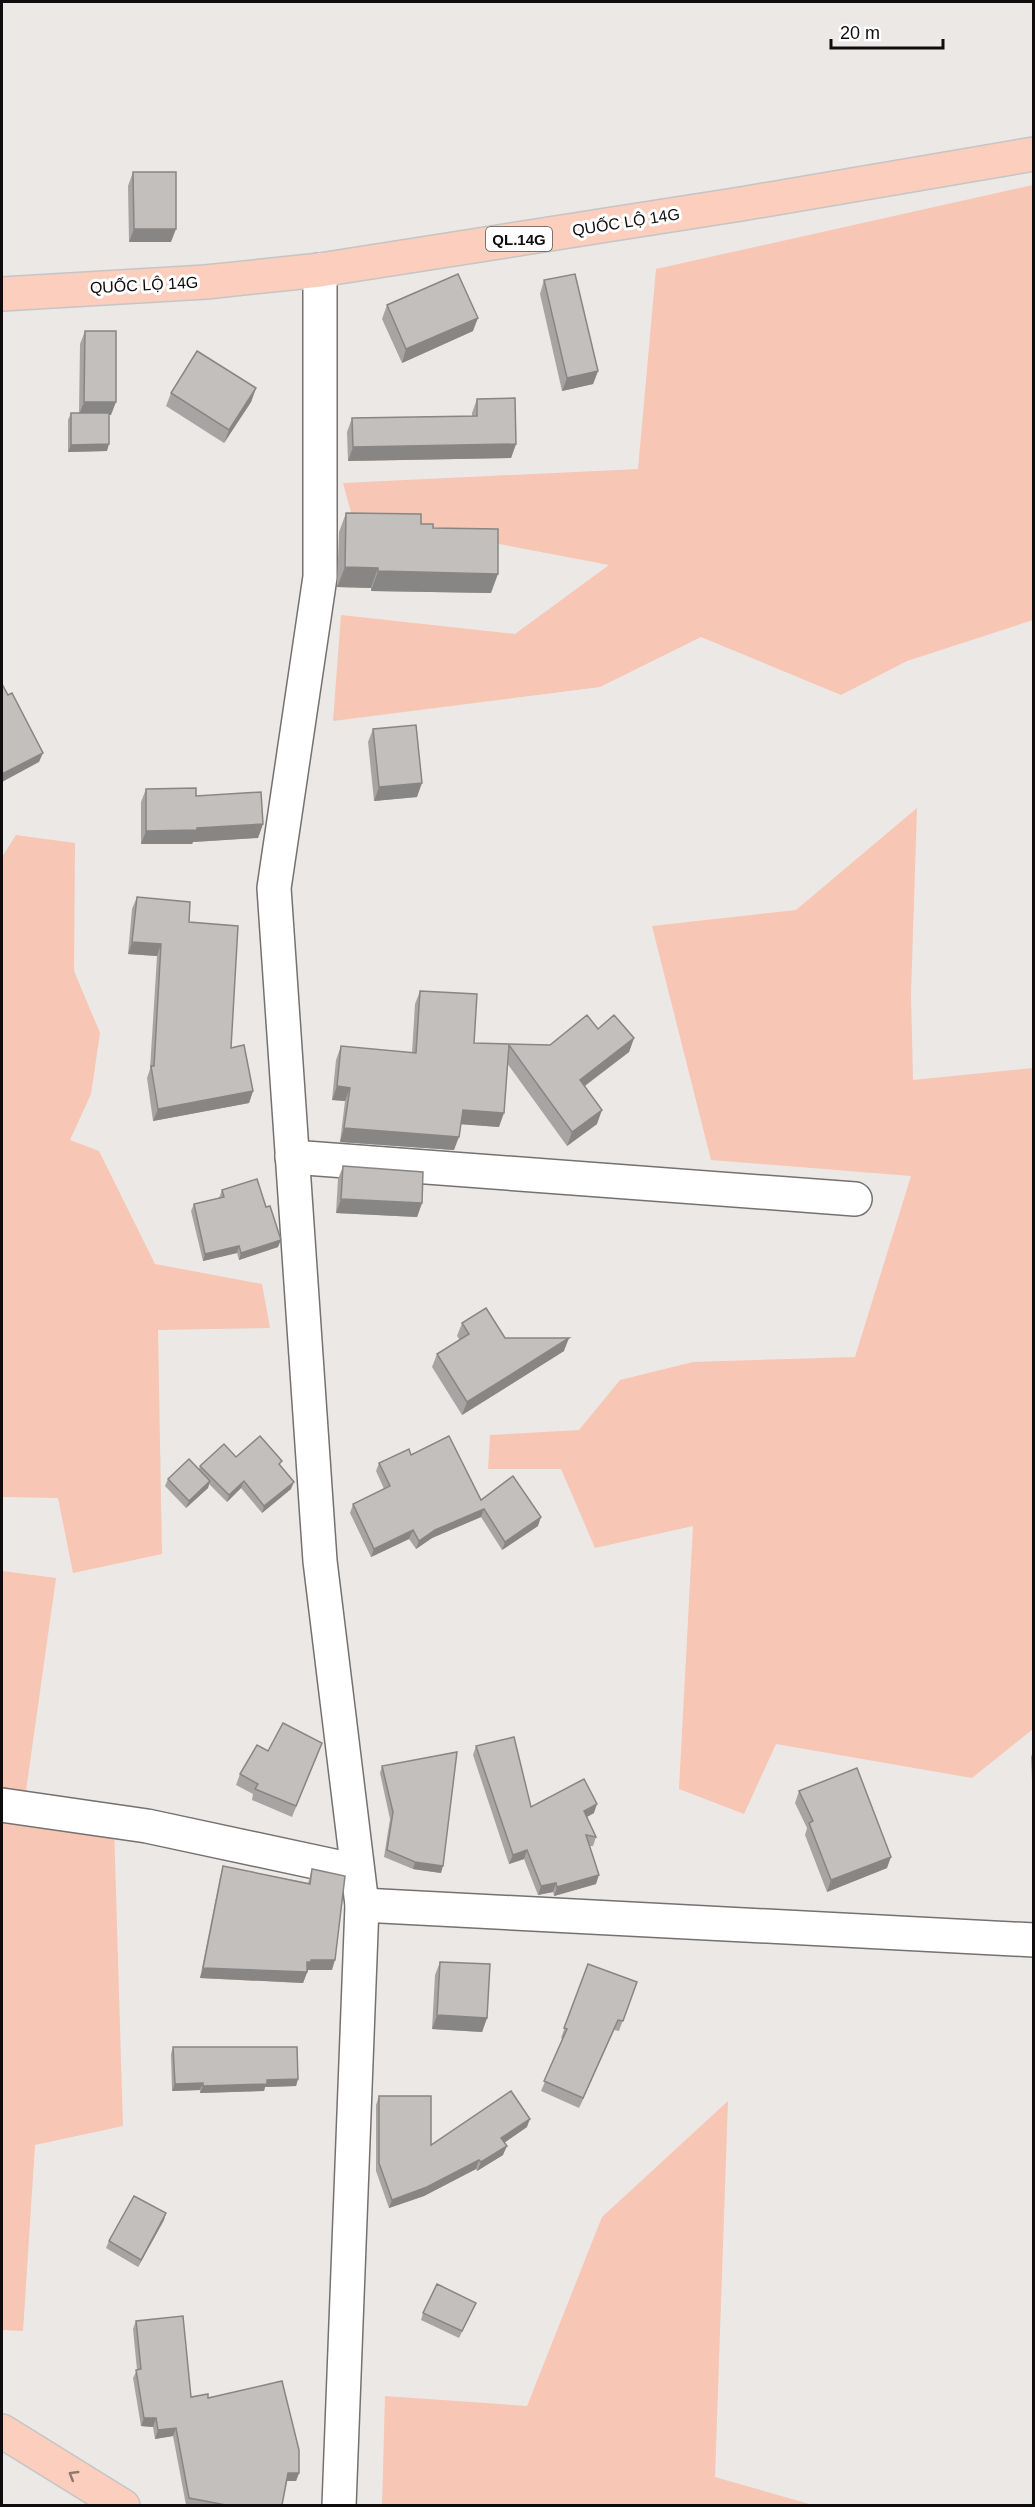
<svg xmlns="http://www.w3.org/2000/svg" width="1035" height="2507" font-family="Helvetica,sans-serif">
<rect width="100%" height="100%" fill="#ece8e6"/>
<!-- green -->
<g fill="#f7c6b4">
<polygon points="1033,185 1033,620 907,661 841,695 701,637 600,687 333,721 341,615 515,634 609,565 352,516 343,483 638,469 656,269"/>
<polygon points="917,808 911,994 913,1080 1033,1068 1033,1729 972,1778 776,1744 744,1814 679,1789 693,1526 595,1548 561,1469 488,1469 490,1435 579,1430 620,1380 693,1362 855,1357 911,1176 711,1160 652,926 796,910"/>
<polygon points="16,835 75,843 74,971 100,1033 91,1094 70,1140 99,1151 155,1264 262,1284 270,1328 158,1330 162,1554 73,1573 58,1498 2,1497 2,857"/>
<polygon points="2,1571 56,1578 26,1791 114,1826 123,2126 35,2145 23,2331 2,2330"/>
<polygon points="728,2101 715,2477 813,2505 382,2505 385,2396 527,2406 602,2217"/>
</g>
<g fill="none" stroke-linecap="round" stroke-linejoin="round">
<defs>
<g id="minor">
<polyline points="320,270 320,577 274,888 320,1561 362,1905 339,2506"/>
<polyline points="292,1157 855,1199"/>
<polyline points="2,1805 147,1826 357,1871"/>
<polyline points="362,1905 1034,1940"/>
</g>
<g id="major">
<polyline points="2,294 206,282 320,270 741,204 1034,154"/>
<polyline points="2,2431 123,2506"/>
</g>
</defs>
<!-- minor casing -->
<use href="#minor" stroke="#757170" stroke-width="36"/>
<!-- major casing -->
<use href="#major" stroke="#c5c5c5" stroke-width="36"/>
<!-- minor -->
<use href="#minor" stroke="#fff" stroke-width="33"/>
<!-- major -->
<use href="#major" stroke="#fbcebd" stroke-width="33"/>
</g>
<!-- wall -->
<g fill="#a8a4a3">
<polygon points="133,172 171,242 129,242 128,186"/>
<polygon points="544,280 598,371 593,384 562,391 540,294"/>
<polygon points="387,305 473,331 402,363 382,319"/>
<polygon points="85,331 111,415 109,415 107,451 68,452 68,420 71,413 79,413 80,344"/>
<polygon points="256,388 251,402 224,443 166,406 171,393"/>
<polygon points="477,399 516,444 511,458 348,461 347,432 352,418 472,416 472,413"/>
<polygon points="346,513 421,524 433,528 491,593 371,591 371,588 337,587 339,532"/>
<polygon points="373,729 417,797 374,801 368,742"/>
<polygon points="146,789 196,796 263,824 258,838 193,842 192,844 141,844 141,802"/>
<polygon points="137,897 189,922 231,1048 253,1091 249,1103 153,1121 147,1078 150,1069 157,956 128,954 132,909"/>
<polygon points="420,991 474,1043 550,1045 598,1029 634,1038 629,1052 585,1086 597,1124 567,1146 507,1063 499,1127 461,1124 454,1150 340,1142 345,1101 332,1100 336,1060 341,1046 412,1053 415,1004"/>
<polygon points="343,1166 422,1203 417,1217 336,1213 338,1179"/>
<polygon points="222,1190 278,1247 239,1260 237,1253 203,1261 191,1211 194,1204 219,1198"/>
<polygon points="462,1323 505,1338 564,1351 462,1415 432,1367 437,1354 460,1340 457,1336"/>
<polygon points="411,1455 481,1500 538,1526 502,1550 481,1517 432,1538 416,1549 409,1539 371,1557 350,1513 353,1504 384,1489 376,1471 379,1463"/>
<polygon points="236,1457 280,1465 291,1489 262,1513 241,1488 227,1502 209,1484 208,1488 186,1508 165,1486 168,1479 199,1469 200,1466"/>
<polygon points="476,1746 531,1807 594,1813 587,1817 596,1837 593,1846 589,1846 596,1884 554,1896 553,1892 538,1895 524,1859 509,1864 473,1755"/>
<polygon points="1034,1749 1034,1827 1031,1757"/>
<polygon points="268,1751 318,1754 292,1817 252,1800 253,1794 236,1785 240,1774"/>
<polygon points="382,1766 441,1873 413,1869 384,1857 390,1819 380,1773"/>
<polygon points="799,1791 887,1868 827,1892 805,1835 807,1828 795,1803"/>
<polygon points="223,1866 308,1883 312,1869 332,1970 308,1970 303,1983 200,1978 220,1877"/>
<polygon points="440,1962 487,2018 482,2032 432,2029 435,1975"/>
<polygon points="588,1964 637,1982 619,2031 614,2030 579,2108 541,2091 563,2039 561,2038"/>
<polygon points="173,2047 298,2079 296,2086 265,2087 264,2091 200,2093 200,2090 172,2091 171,2054"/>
<polygon points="379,2096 431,2145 527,2127 504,2143 503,2155 477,2171 476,2169 424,2196 389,2208 376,2171 376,2105"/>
<polygon points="164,2220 138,2267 106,2248 109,2241"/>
<polygon points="476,2303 459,2338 421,2320 423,2313"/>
<polygon points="136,2321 191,2397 208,2398 299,2473 296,2481 287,2481 282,2505 186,2505 173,2436 155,2439 153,2427 141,2426 133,2378 137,2370 133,2329"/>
</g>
<!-- shaded-wall -->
<g fill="#888684">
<polygon points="134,229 176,229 171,242 129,242"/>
<polygon points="478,318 473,331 402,363 406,349"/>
<polygon points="598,371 593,384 562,391 567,378"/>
<polygon points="256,388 251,402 224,443 229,430"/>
<polygon points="84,402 116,402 111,415 79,415"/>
<polygon points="109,444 107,451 68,452 71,445"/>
<polygon points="516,444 511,458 348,461 353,447"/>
<polygon points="345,567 378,568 371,588 337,587"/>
<polygon points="378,571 498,574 491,593 371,591"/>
<polygon points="43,753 39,762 2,782 2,774"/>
<polygon points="422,783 417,797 374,801 379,787"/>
<polygon points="263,824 258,838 193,842 192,844 141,844 146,831"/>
<polygon points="132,942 161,944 157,956 128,954"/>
<polygon points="634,1038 629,1052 575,1093 580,1080"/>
<polygon points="337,1086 350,1088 345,1101 332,1100"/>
<polygon points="253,1091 249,1103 153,1121 158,1109"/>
<polygon points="463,1110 504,1113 499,1127 458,1124"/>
<polygon points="602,1110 597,1124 567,1146 572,1132"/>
<polygon points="344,1128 459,1137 454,1150 340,1142"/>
<polygon points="341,1199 422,1203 417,1217 336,1213"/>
<polygon points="281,1240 278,1247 239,1260 241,1253"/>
<polygon points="239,1246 237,1253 203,1261 205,1254"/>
<polygon points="569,1338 564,1351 462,1415 467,1402"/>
<polygon points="210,1481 208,1488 186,1508 189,1501"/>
<polygon points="244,1481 241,1488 227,1502 229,1495"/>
<polygon points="294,1482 291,1489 262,1513 264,1506"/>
<polygon points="484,1509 481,1517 432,1538 416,1549 419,1541 435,1530"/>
<polygon points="541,1517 538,1526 502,1550 505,1542"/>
<polygon points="413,1530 409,1539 371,1557 374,1549"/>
<polygon points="597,1804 594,1813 581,1820 584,1811"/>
<polygon points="527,1850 524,1859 509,1864 513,1855"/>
<polygon points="891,1857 887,1868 827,1892 831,1880"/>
<polygon points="415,1862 443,1866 441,1873 413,1869"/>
<polygon points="599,1875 596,1884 554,1896 557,1887"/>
<polygon points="556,1883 553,1892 538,1895 541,1886"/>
<polygon points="311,1960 335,1960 332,1970 308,1970 303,1983 200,1978 203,1968 307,1962"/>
<polygon points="437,2015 487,2018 482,2032 432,2029"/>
<polygon points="618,2020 614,2030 579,2108 583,2098"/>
<polygon points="298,2079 296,2086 265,2087 264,2091 200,2093 203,2086 267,2080"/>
<polygon points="203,2083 200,2090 172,2091 175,2084"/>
<polygon points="530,2119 527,2127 498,2147 501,2138"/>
<polygon points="507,2146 503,2155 477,2171 481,2162"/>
<polygon points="479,2160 476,2169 424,2196 389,2208 392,2200"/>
<polygon points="166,2213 164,2220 138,2267 141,2260"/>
<polygon points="144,2418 156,2418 153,2427 141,2426"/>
<polygon points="176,2428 173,2436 155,2439 158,2430"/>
<polygon points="288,2473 299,2473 296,2481 285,2481"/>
</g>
<!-- building -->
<g fill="#c3bfbd" stroke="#888684" stroke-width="1.5">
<polygon points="133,172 176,172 176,229 134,229"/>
<polygon points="458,274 478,318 406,349 387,305"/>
<polygon points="575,274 598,371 567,378 544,280"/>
<polygon points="85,331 116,331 116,402 84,402"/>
<polygon points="197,351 256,388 229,430 171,393"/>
<polygon points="515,398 516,444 353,447 352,418 477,416 477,399"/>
<polygon points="71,413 109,413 109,444 71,445"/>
<polygon points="346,513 421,514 421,524 433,524 433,528 498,529 498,574 378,571 378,568 345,567"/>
<polygon points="2,684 8,695 12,693 43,753 2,774"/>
<polygon points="416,725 422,783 379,787 373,729"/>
<polygon points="196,788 196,796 261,792 263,824 197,828 197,830 146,831 146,789"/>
<polygon points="137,897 190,902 189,922 238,926 231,1048 244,1045 253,1091 158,1109 151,1066 154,1066 161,944 132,942"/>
<polygon points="420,991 477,994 474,1043 550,1045 587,1015 598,1029 614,1015 634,1038 580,1080 602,1110 572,1132 509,1045 504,1113 463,1110 459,1137 344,1128 350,1088 337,1086 341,1046 416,1053"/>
<polygon points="343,1166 423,1172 422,1203 341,1199"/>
<polygon points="257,1179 266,1207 270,1206 281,1240 241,1253 239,1246 205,1254 194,1204 224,1197 222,1190"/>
<polygon points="486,1308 505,1338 569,1338 467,1402 437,1354 469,1334 462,1323"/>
<polygon points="260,1436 282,1461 279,1464 294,1482 264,1506 244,1481 229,1495 200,1466 224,1444 236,1457"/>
<polygon points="449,1436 481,1500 513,1476 541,1517 505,1542 484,1509 435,1530 419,1541 413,1530 374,1549 353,1504 390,1486 379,1463 409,1449 411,1455"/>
<polygon points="189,1459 210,1481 189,1501 168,1479"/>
<polygon points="283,1723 322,1743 296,1806 255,1789 258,1784 240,1774 257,1745 268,1751"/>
<polygon points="514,1737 531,1807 584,1779 597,1804 584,1811 596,1837 586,1835 599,1875 557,1887 556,1883 541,1886 527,1850 513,1855 476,1746"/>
<polygon points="457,1752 443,1866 415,1862 387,1850 393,1812 382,1766"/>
<polygon points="857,1768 891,1857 831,1880 809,1823 813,1821 799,1791"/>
<polygon points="223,1866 310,1884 312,1869 345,1876 335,1960 311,1960 311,1962 307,1962 307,1972 203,1968"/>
<polygon points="440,1962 490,1964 487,2018 437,2015"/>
<polygon points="588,1964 637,1982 623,2021 618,2020 583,2098 544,2081 567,2029 564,2028"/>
<polygon points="173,2047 297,2047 298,2079 267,2080 267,2084 203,2086 203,2083 175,2084"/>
<polygon points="511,2091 530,2119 501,2138 507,2146 481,2162 479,2160 427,2187 392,2200 379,2163 379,2096 431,2096 431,2145"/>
<polygon points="134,2196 166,2213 141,2260 109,2241"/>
<polygon points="437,2284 476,2303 462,2331 423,2313"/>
<polygon points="183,2316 191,2397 208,2394 208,2398 282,2381 299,2450 299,2473 288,2473 282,2505 226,2505 189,2498 176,2428 158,2430 156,2418 144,2418 136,2370 141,2369 136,2321"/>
</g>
<!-- one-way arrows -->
<defs><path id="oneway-chevron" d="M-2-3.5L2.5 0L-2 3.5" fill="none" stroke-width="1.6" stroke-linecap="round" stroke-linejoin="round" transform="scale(1.5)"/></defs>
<use stroke="#90776d" href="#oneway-chevron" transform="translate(73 2475) rotate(-149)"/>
<g text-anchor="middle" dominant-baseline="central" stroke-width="6" stroke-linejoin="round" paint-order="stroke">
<!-- shield labels -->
<rect fill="#fff" stroke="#565555" stroke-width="1.5" x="486" y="227" width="66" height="24" rx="4.5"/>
<g font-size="15" font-weight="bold" fill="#0e0c0c">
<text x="519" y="239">QL.14G</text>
</g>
<!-- street labels -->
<g font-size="16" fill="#0e0c0c" stroke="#fff">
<text transform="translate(626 222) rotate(-9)">QUỐC LỘ 14G</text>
<text transform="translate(144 285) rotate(-3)">QUỐC LỘ 14G</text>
</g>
</g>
<!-- border -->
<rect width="1035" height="2507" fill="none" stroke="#0e0c0c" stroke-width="6"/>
<!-- scale -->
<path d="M831 39v9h112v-9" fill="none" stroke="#0e0c0c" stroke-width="3"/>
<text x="840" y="39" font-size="18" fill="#0e0c0c" stroke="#ffffff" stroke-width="4.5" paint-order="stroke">20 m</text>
</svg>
